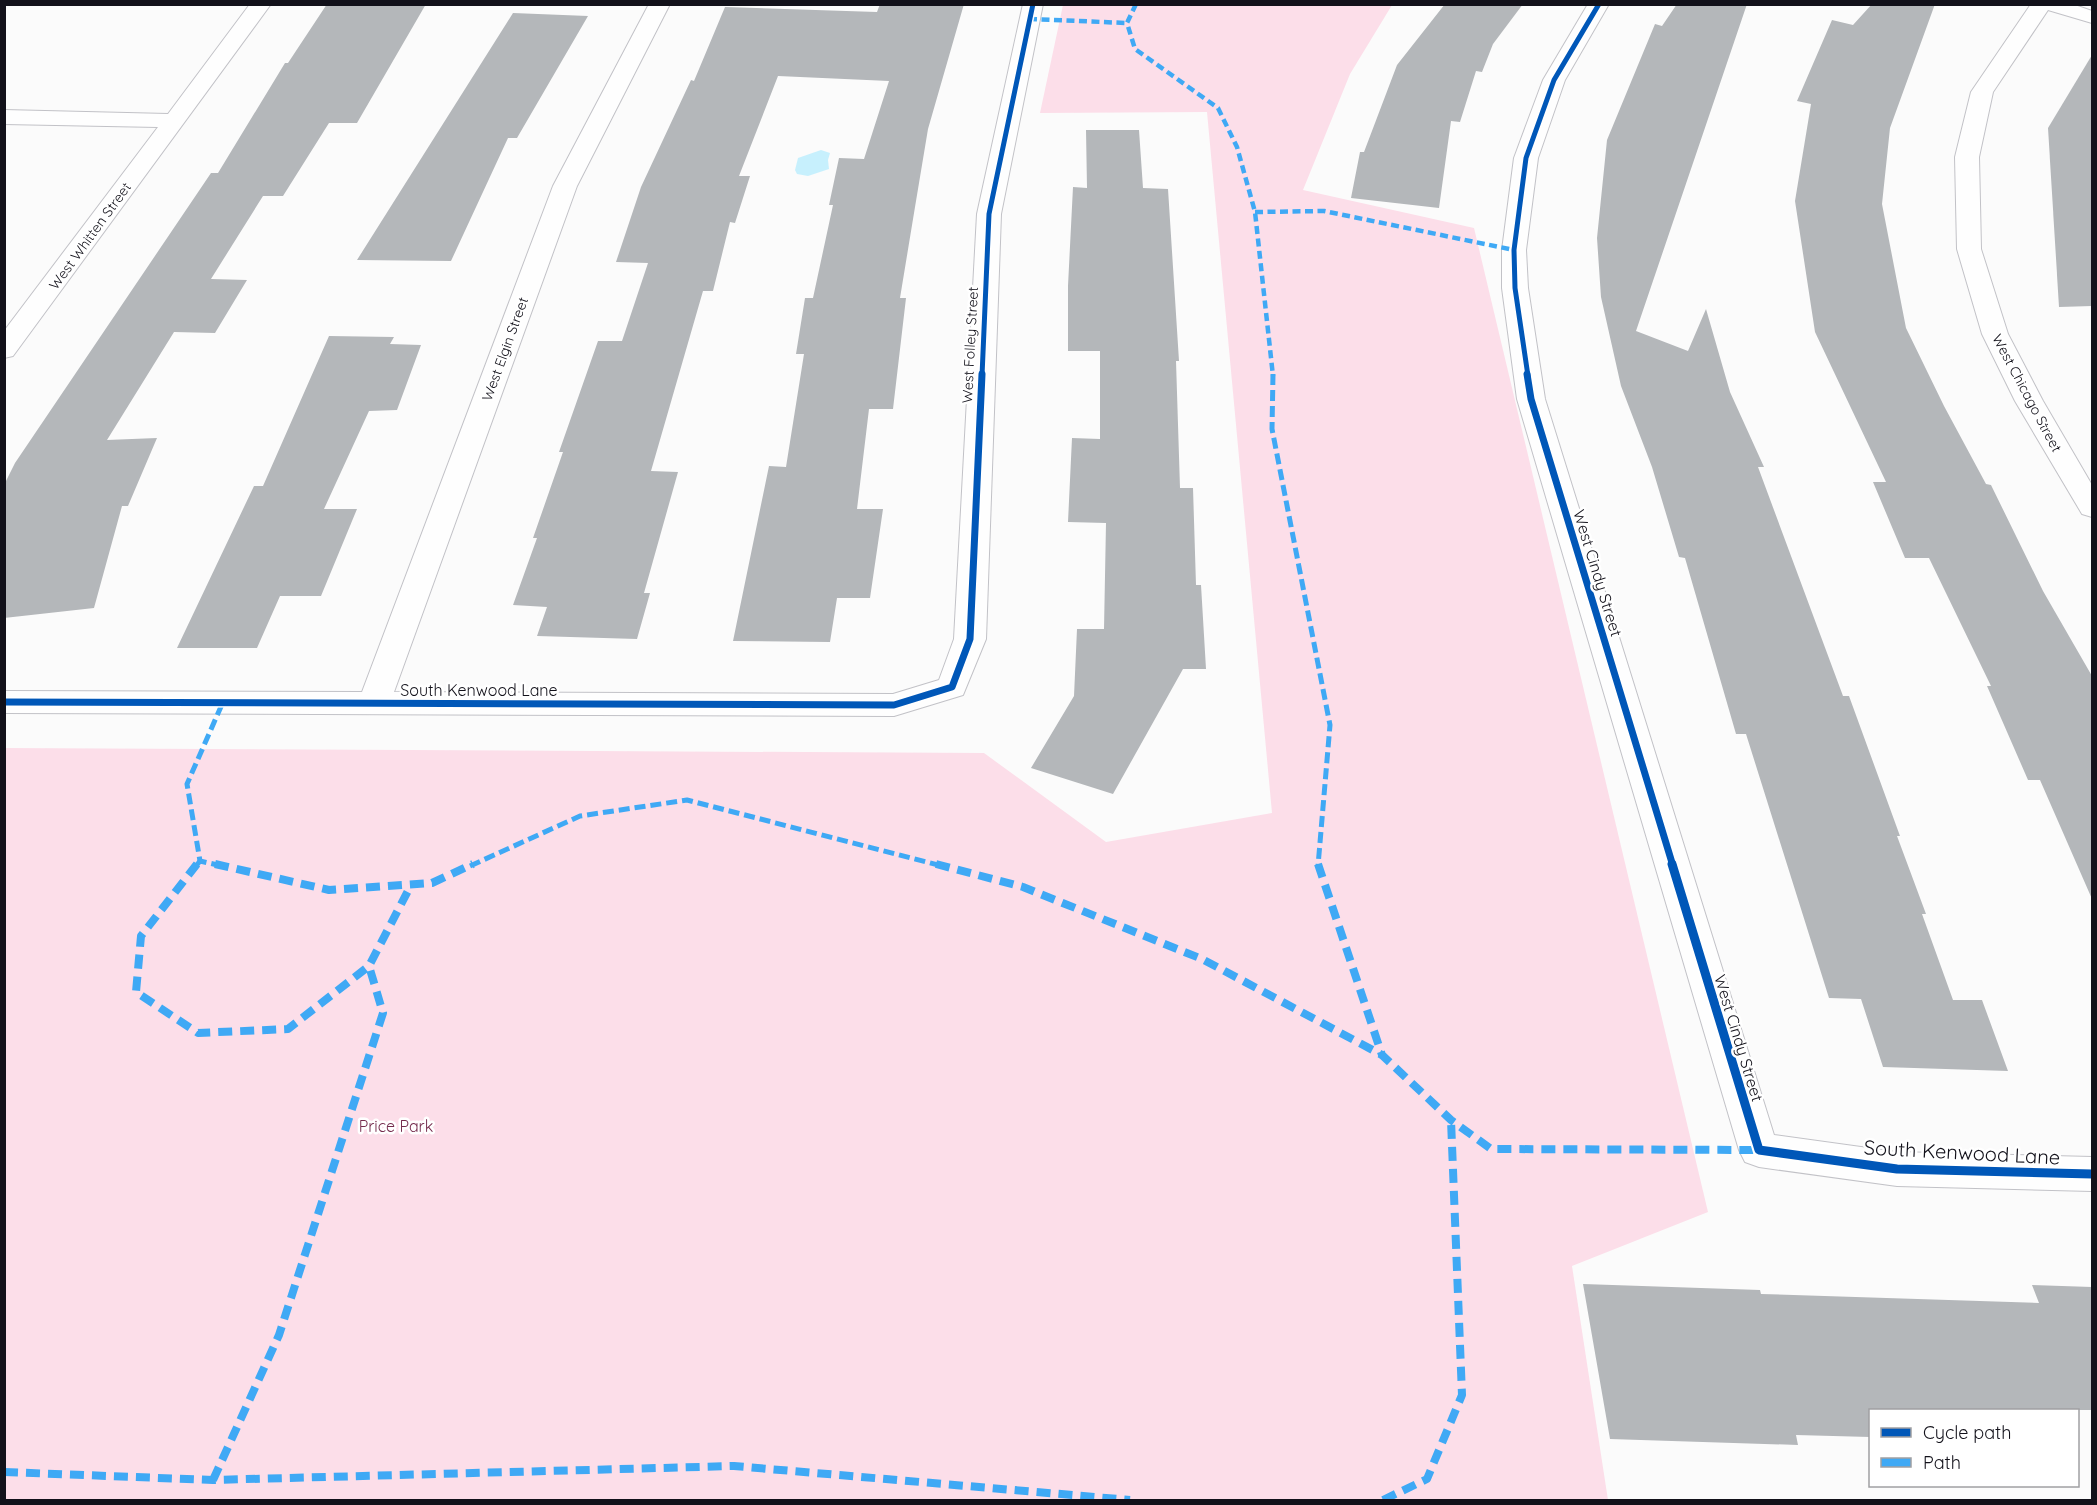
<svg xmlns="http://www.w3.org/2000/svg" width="2097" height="1505" font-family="Quicksand,sans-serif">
<rect width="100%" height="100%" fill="#fbfbfb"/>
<!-- green -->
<polygon fill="#fcdee9" points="1063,5 1392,5 1350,74 1303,190 1474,228 1708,1212 1572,1266 1608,1500 5,1500 5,748 984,753 1106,842 1272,813 1207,112 1040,113"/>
<!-- water -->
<polygon fill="#c7f0fd" points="821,150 830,153 828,160 829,169 808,176 797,174 795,170 798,158"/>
<!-- building -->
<g fill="#b4b7ba">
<polygon points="327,4 426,4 357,123 329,123 283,196 263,196 211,279 247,280 215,333 174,332 107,440 157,438 128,506 122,506 94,608 4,618 4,485 15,463 211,173 218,173 285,63 288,63"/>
<polygon points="880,4 964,4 928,129 915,207 900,298 906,298 893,409 869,409 857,509 883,509 870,598 837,598 830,642 733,641 769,466 786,467 804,354 796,354 805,298 813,298 833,205 829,205 839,158 864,159 889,81 778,76 739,176 750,176 735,223 730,222 713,291 703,291 651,471 678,472 644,593 650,593 637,639 537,636 547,607 513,605 537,538 533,538 563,452 559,452 598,341 622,341 648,263 616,262 641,187 691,80 694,81 725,7 877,12"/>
<polygon points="1445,4 1523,4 1493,44 1482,72 1476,71 1460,122 1451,121 1439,208 1351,198 1360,152 1364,152 1397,65"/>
<polygon points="1677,4 1747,4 1636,331 1688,351 1706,309 1730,392 1764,467 1758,467 1843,696 1849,696 1900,836 1897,836 1926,914 1922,914 1953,1000 1982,1000 2008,1071 1883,1067 1861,999 1829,998 1746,734 1736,734 1685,558 1679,557 1652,467 1621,386 1601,297 1597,238 1607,140 1655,24 1662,26"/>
<polygon points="1872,4 1935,4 1890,128 1882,204 1906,328 1944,406 1986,484 1991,485 2043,591 2092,676 2092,899 2040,780 2028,780 1987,686 1991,686 1929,558 1905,558 1873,482 1886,482 1815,332 1795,201 1811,104 1797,101 1832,20 1853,25"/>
<polygon points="513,13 588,16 517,138 508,138 451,261 357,260"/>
<polygon points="2092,55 2092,306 2059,307 2048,128"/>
<polygon points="1086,130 1139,130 1143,188 1168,189 1179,361 1176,361 1180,488 1193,488 1196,585 1201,585 1206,669 1183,669 1113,794 1031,768 1074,696 1077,629 1104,629 1106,523 1068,522 1072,438 1100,439 1100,351 1068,351 1068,286 1073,187 1087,188"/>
<polygon points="329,336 394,337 390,344 421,345 397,410 369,411 324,509 357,509 321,596 280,596 257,648 177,648 254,486 263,486"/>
<polygon points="1583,1284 1760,1290 1761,1294 2039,1303 2032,1285 2092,1287 2092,1410 1870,1410 1870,1437 1796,1435 1798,1445 1610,1439"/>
</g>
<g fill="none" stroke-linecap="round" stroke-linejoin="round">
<defs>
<g id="minor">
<polygon points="250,4 271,4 13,356 4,358 4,331 158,127 4,124 4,110 168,114"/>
<polygon points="649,4 670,4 577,186 394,692 893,694 939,680 954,639 977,214 1023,4 1043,4 1001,214 986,639 963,695 894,716 4,713 4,691 362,692 553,186"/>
<polygon points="1588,4 1609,4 1565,80 1538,158 1526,250 1528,288 1545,399 1774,1135 1897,1152 2092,1157 2092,1191 1897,1186 1759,1167 1745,1162 1739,1150 1517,399 1502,288 1502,250 1514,158 1543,80"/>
<polygon points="2031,4 2072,4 2092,11 2092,23 2048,10 1993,92 1979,157 1981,249 2008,334 2043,401 2092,485 2092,517 2082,514 2015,401 1982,334 1957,249 1955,157 1971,92"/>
</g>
</defs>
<!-- minor casing -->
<use href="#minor" stroke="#c2c2c7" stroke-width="2"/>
<!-- minor -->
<use href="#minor" fill="#fefefe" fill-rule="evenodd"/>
<!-- quiet-far2 -->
<g stroke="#3fa9f5" stroke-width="4.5" stroke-dasharray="8 4.5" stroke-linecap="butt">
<polyline points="1136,4 1127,23 1135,49 1218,108 1237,147 1255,212 1273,376"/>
<polyline points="1029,19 1127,23"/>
<polyline points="1255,212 1324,211 1514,250"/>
</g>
<!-- quiet-far1 -->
<g stroke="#3fa9f5" stroke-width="5" stroke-dasharray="11 5" stroke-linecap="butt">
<polyline points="1273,374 1272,429 1330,725 1318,866"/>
<polyline points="196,866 200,861"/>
<polyline points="222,866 200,861 187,784 223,702"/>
<polyline points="470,866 580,816 687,800 942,866"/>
</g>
<!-- quiet -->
<g stroke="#3fa9f5" stroke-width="8" stroke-dasharray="14 8" stroke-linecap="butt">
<polyline points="197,864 141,936 136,992 198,1033 288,1029 369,966 411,885"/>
<polyline points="215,864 329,890 432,883 473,864"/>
<polyline points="936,864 1023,887 1202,959 1382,1055"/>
<polyline points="1318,864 1382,1055 1451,1120 1491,1149 1759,1150"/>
<polyline points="4,1472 213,1480 734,1466 1130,1500"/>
<polyline points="213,1480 279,1335 383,1013 369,966"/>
<polyline points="1383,1500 1427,1479 1462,1395 1451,1120"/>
</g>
<defs>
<g id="cycleway-far2">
<polyline points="982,376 989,214 1033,4"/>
<polyline points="1528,376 1515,288 1514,250 1526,158 1554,80 1599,4"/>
</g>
<g id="cycleway-far1">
<polyline points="1527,374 1531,399 1673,866"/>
<polyline points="4,702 894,705 952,687 970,639 982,374"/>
</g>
<polyline id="cycleway" points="1672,864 1759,1150 1897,1169 2092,1174"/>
</defs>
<!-- cycleway-far2 casing -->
<use href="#cycleway-far2" stroke="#fff" stroke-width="8"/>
<!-- cycleway-far1 casing -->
<use href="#cycleway-far1" stroke="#fff" stroke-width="10"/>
<!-- cycleway casing -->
<use href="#cycleway" stroke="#fff" stroke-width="13"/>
<!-- cycleway-far2 -->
<use href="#cycleway-far2" stroke="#0057b8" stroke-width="5"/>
<!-- cycleway-far1 -->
<use href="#cycleway-far1" stroke="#0057b8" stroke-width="7"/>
<!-- cycleway -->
<use href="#cycleway" stroke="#0057b8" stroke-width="9"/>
</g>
<g text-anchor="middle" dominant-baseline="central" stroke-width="5" stroke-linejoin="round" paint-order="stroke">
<!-- far-street labels -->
<g font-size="14" fill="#12111a" stroke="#fff">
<text transform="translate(90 236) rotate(-54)">West Whitten Street</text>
<text transform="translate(970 345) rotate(-87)">West Folley Street</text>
<text transform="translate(505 349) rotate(-70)">West Elgin Street</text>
<text transform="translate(2027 393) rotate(62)">West Chicago Street</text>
</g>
<!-- street labels -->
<g font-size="16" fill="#12111a" stroke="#fff">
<text transform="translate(1598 573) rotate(73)">West Cindy Street</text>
<text x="479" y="690">South Kenwood Lane</text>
<text transform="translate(1739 1038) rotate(73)">West Cindy Street</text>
</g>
<!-- park labels -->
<g font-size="16" fill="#742a4c" stroke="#fff">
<text x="396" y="1126">Price Park</text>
</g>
<!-- near-street labels -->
<g font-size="20" fill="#12111a" stroke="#fff">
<text transform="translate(1962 1152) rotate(3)">South Kenwood Lane</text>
</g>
</g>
<!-- border -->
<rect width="2097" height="1505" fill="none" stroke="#12111a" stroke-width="12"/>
<!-- legend -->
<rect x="1869" y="1409" width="210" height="78" fill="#ffffff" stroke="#a0a0a3" stroke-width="1.5"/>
<rect x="1881" y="1428" width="30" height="9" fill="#0057b8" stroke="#a0a0a3" stroke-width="1.5"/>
<text x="1923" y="1439" font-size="18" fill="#12111a">Cycle path</text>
<rect x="1881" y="1458" width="30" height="9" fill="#3fa9f5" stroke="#a0a0a3" stroke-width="1.5"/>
<text x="1923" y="1469" font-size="18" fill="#12111a">Path</text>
</svg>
